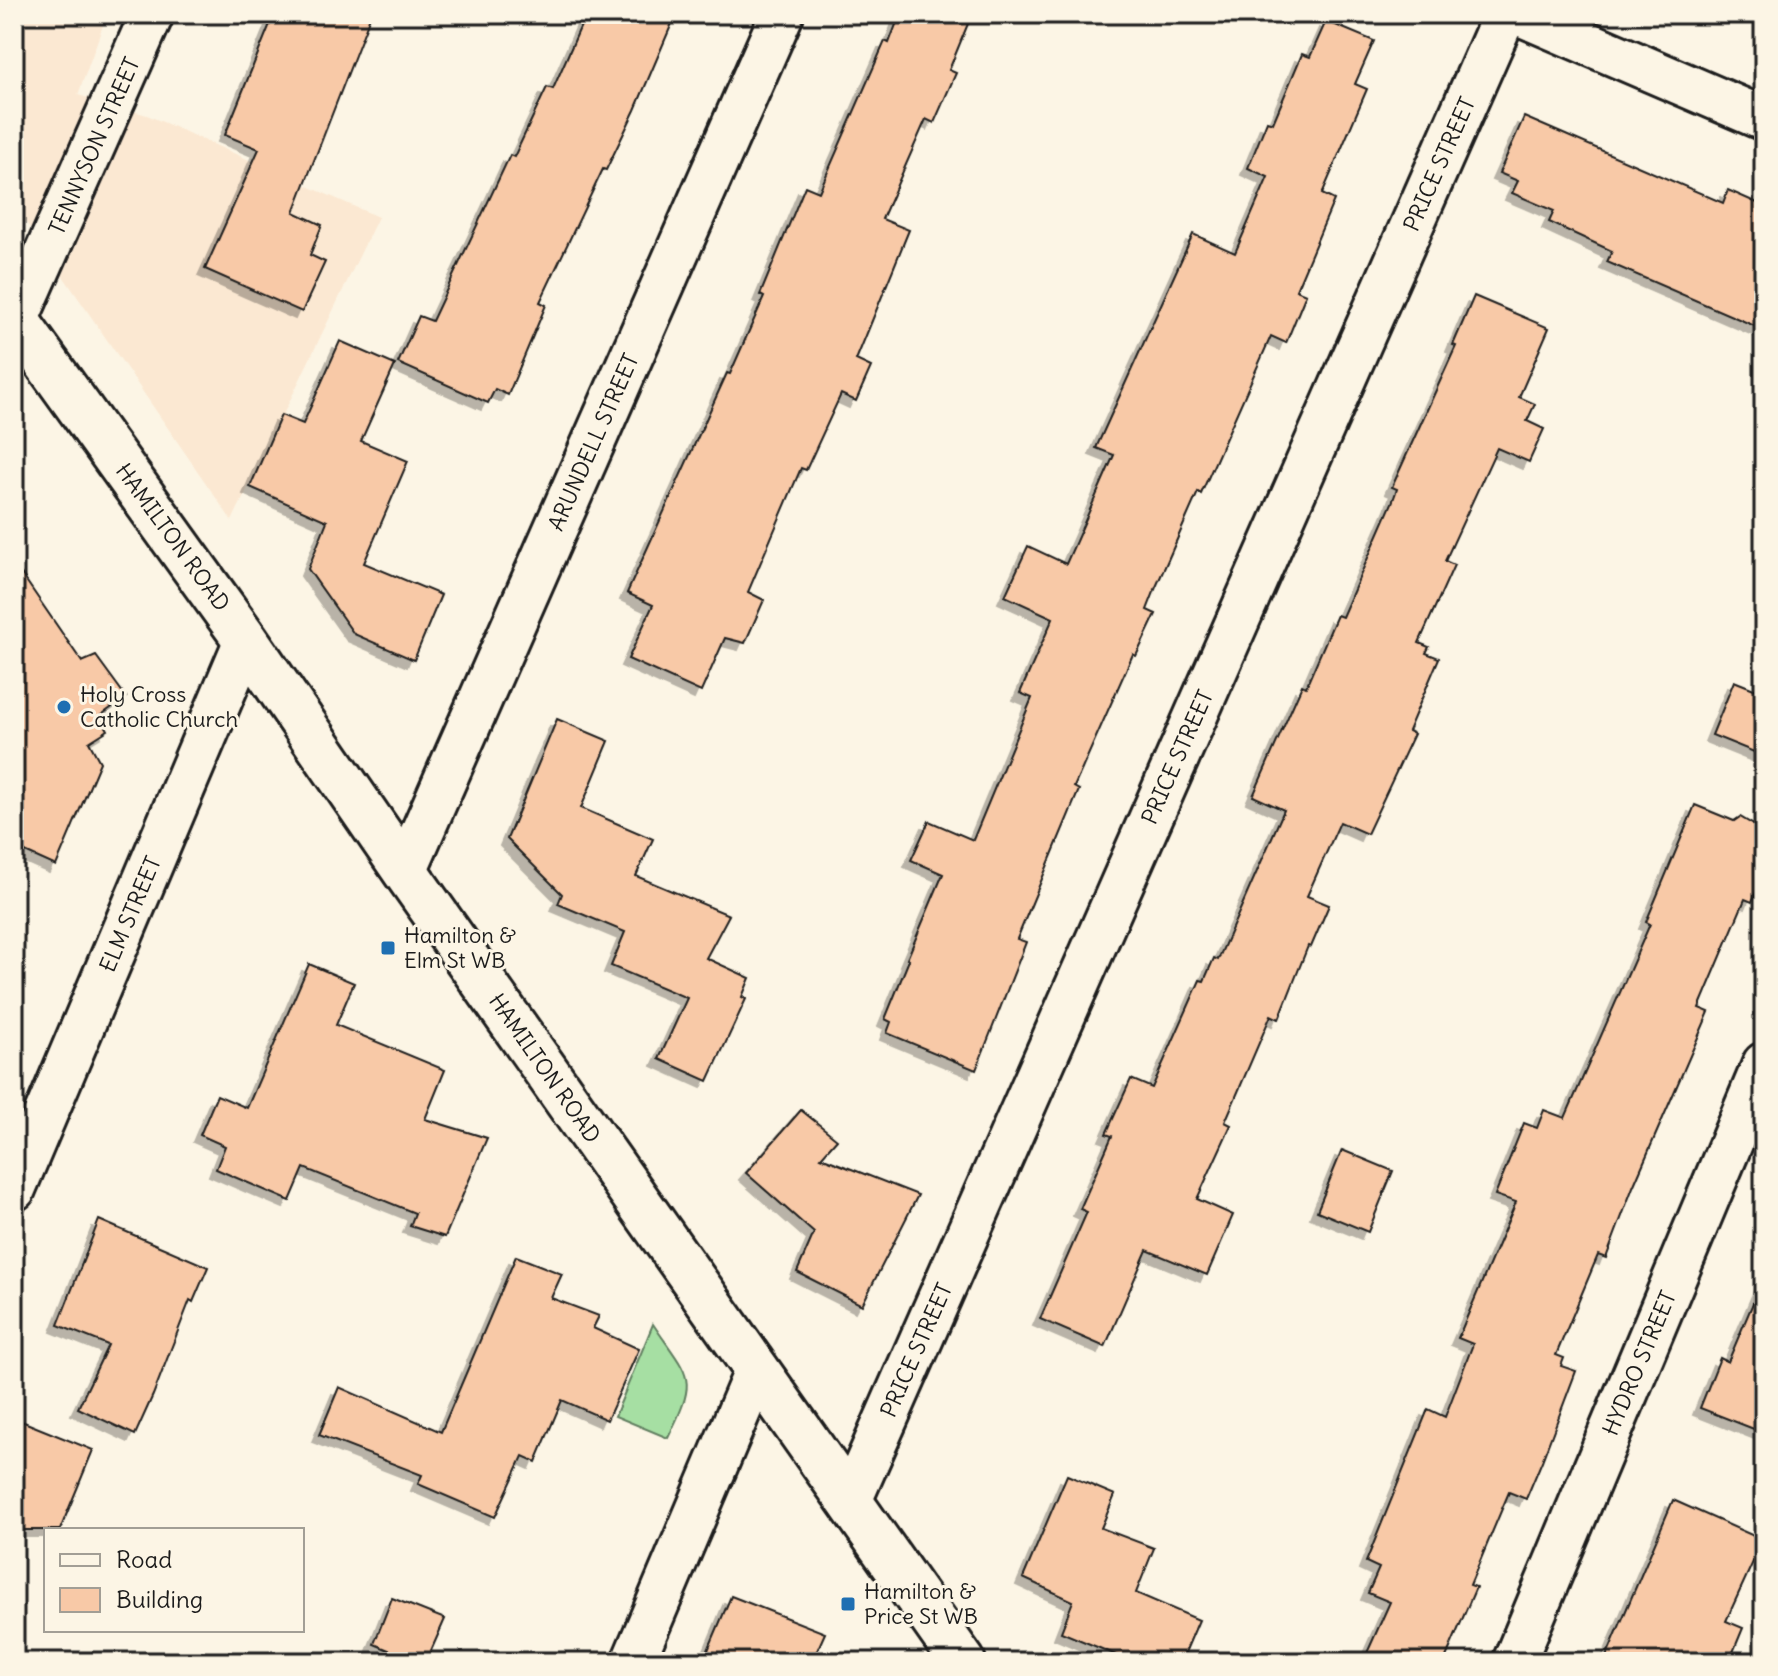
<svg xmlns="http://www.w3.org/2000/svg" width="1778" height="1676" font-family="Delius,sans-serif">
<defs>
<filter id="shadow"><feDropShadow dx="-7" dy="7" stdDeviation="0" flood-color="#0004"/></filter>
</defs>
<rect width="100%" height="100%" fill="#fcf5e5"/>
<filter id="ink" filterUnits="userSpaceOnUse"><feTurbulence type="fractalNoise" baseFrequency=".0125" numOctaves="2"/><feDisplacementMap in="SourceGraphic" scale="16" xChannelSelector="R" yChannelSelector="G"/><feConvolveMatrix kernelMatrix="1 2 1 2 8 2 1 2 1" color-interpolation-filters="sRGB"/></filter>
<g filter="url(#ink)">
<!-- built -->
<polygon fill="#fbe8d2" points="14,14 107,14 78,95 147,115 378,217 232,521 14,205"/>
<!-- green -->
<path fill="#a6dfa3" stroke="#617e60" stroke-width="2" d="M653,1324c37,55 46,51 15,114l-53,-22z"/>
<!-- building -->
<g fill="#f8c9a7" stroke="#1c1c1c" stroke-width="2" filter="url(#shadow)">
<polygon points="274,14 371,14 294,212 322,225 310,255 325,262 302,312 205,269 259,149 225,135"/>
<polygon points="586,14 676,14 635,110 606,170 603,169 540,302 546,305 508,395 495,389 488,403 398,363 419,316 432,321 510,155 514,157 547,87 553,89"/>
<polygon points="900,14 972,14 949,70 956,73 934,123 926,119 882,219 909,230 856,360 871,367 856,401 841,394 806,470 801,468 748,592 764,600 745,643 725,638 701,692 628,659 653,605 627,593 727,373 730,374 764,297 760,295 805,186 819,192 885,41 889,43"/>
<polygon points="1326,21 1374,41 1355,84 1367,89 1322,194 1334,200 1296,290 1306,294 1286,343 1271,336 1201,494 1198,492 1156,587 1147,610 1156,614 1136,656 1133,654 1074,787 1079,790 1017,939 1026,942 976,1070 887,1033 891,1022 885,1019 909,960 907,959 943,874 911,860 929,821 973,840 1032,698 1020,693 1053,618 1005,596 1028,546 1066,564 1114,455 1096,448 1193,234 1235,253 1268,177 1248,168 1267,121 1273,123 1302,54 1310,57"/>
<polygon points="1524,117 1723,203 1728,190 1764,206 1764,330 1607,262 1612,251 1549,222 1554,211 1512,193 1518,181 1499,173"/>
<polygon points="1474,296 1549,328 1519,397 1535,404 1527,421 1544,429 1529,462 1497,448 1445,561 1454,565 1419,643 1429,647 1426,653 1439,658 1408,731 1414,734 1367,834 1340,822 1307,896 1329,905 1311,947 1308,946 1279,1019 1271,1015 1225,1122 1231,1125 1197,1199 1233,1215 1207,1275 1147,1250 1105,1347 1040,1319 1087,1212 1080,1209 1112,1136 1106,1134 1131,1079 1152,1088 1200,980 1204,981 1214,958 1218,960 1284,810 1253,796 1302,685 1306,687 1337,615 1342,617 1392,503 1397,489 1392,487 1456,346 1453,345"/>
<polygon points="340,341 395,365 361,441 408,461 364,563 441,595 414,660 354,634 308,569 327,521 250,487 281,415 303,424"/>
<polygon points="14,563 82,662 96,656 126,697 100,716 108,730 89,742 100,762 56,866 14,847"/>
<polygon points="1734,681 1764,693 1764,756 1712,735"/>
<polygon points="557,719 609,741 581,808 653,839 636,876 729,915 706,958 750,978 742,997 746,999 708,1081 659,1059 687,998 611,966 625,932 558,904 562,894 507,839"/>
<polygon points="1695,805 1734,821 1740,817 1764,831 1764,872 1752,902 1745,899 1699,1008 1709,1012 1633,1187 1606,1258 1598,1255 1556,1355 1564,1358 1561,1366 1576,1371 1542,1461 1526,1499 1509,1492 1470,1585 1476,1587 1444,1662 1363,1662 1390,1602 1368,1593 1379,1568 1366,1562 1428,1409 1445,1417 1473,1344 1458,1338 1516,1202 1495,1195 1524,1123 1537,1128 1544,1110 1565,1118 1650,924 1646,922"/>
<polygon points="309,964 354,983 336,1025 445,1070 425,1119 487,1138 445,1237 410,1226 415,1213 304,1168 290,1201 216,1169 225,1146 200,1135 217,1095 247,1108"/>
<polygon points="801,1110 837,1139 821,1157 918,1195 862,1305 797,1272 814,1233 746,1173"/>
<polygon points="1342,1150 1393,1171 1368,1232 1317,1211"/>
<polygon points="99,1220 208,1267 193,1302 190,1300 153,1395 135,1435 78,1408 108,1345 58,1325"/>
<polygon points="516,1256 562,1274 551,1298 599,1316 593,1328 639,1349 607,1420 562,1400 536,1462 523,1456 495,1517 418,1484 422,1475 319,1435 339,1387 441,1432"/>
<polygon points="1764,1277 1764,1433 1700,1408 1720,1358 1728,1362"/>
<polygon points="14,1418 93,1450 60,1530 14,1530"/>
<polygon points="1067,1475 1115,1495 1101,1528 1154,1548 1136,1593 1199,1620 1181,1662 1133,1662 1061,1632 1073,1601 1023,1578"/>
<polygon points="1673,1500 1763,1540 1726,1621 1743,1628 1729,1662 1604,1662"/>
<polygon points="731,1596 825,1633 812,1662 703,1662"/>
<polygon points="392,1598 445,1619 426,1662 418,1662 374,1644"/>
</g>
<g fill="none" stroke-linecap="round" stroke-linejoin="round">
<defs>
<g id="minor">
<polyline points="1520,14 1764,119"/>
<polyline points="16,321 152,14"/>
<polyline points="405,871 782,14"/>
<polyline points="14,1189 246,640"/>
<polyline points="850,1501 1505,14"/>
<polyline points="633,1662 757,1369"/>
<polyline points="1514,1662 1764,1064"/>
</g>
<polyline id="secondary" points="14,317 246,640 405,871 963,1662"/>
</defs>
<!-- minor casing -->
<use href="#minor" stroke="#1c1c1c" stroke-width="48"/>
<!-- secondary casing -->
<use href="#secondary" stroke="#1c1c1c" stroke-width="50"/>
<!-- minor -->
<use href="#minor" stroke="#fcf5e5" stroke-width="42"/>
<!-- secondary -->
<use href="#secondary" stroke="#fcf5e5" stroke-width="44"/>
</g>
</g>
<!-- markers -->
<g fill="#1f6fb2" stroke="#fcf5e5" stroke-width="3">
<circle cx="64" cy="707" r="8"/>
<rect x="380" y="940" width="16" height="16" rx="4"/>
<rect x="840" y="1596" width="16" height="16" rx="4"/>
</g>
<g text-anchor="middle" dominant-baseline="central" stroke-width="6" stroke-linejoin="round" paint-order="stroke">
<!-- street labels -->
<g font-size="22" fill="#1c1c1c" stroke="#fcf5e5">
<text transform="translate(94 146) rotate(-66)">TENNYSON STREET</text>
<text transform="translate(1439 164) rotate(-66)">PRICE STREET</text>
<text transform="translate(593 442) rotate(-66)">ARUNDELL STREET</text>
<text transform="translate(173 537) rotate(54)">HAMILTON ROAD</text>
<text transform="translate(1177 757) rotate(-66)">PRICE STREET</text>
<text transform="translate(130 914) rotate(-67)">ELM STREET</text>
<text transform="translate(545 1068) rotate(55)">HAMILTON ROAD</text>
<text transform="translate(916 1350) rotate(-66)">PRICE STREET</text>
<text transform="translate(1639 1363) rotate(-67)">HYDRO STREET</text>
</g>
<!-- poi labels -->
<g font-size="22" fill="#1c1c1c" stroke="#fcf5e5" text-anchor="start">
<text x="80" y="694">Holy Cross<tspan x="80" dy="25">Catholic Church</tspan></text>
<text x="404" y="935">Hamilton &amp;<tspan x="404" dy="25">Elm St WB</tspan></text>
<text x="864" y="1591">Hamilton &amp;<tspan x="864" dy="25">Price St WB</tspan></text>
</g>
</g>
<!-- margin -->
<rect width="1778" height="1676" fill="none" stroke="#fcf5e5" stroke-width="48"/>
<rect x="24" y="24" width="1730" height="1628" fill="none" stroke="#1c1c1c" stroke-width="3" filter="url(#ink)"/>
<!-- legend -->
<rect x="44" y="1528" width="260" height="104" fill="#fcf5e5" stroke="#a29e95" stroke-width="2"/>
<rect x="60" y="1554" width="40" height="12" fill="#fcf5e5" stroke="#a29e95" stroke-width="2"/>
<text x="116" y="1568" font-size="24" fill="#1c1c1c">Road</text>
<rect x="60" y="1588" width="40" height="24" fill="#f8c9a7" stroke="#a29e95" stroke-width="2"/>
<text x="116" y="1608" font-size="24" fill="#1c1c1c">Building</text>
</svg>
